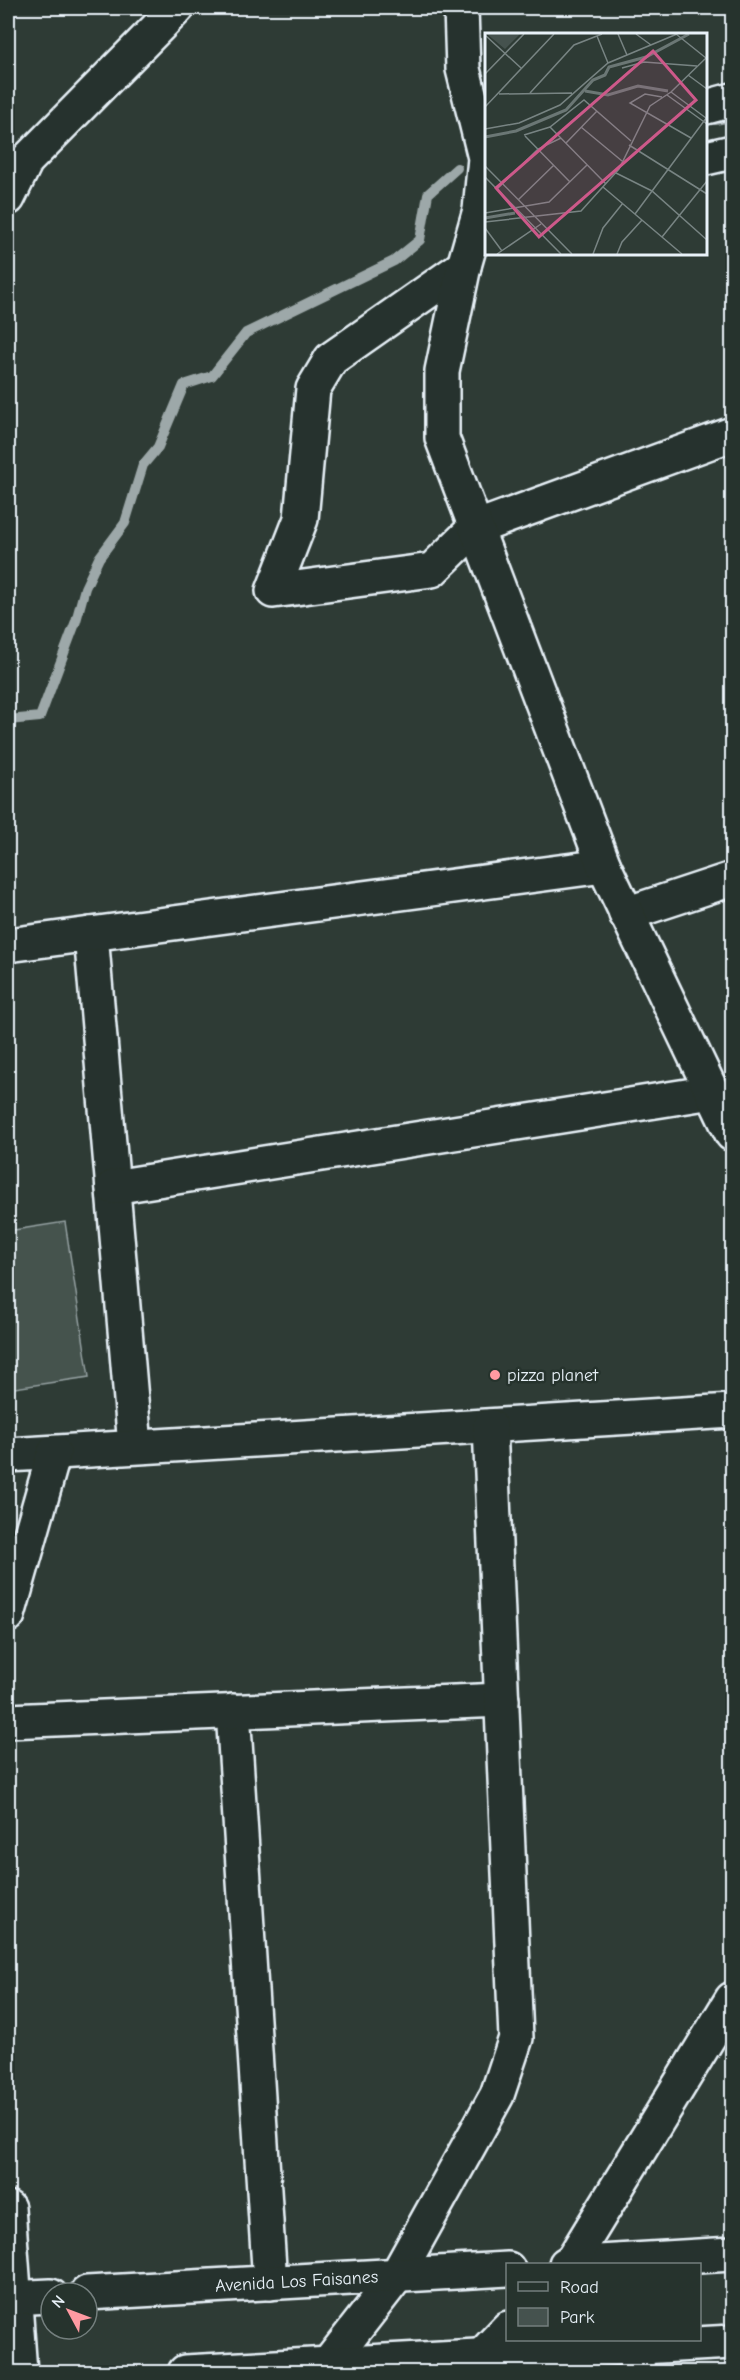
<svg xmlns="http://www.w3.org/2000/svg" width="740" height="2380" font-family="'Comic Neue',sans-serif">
<rect width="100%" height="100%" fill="#2e3b35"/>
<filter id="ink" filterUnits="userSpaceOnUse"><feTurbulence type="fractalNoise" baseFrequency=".0167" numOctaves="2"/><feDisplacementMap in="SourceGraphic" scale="12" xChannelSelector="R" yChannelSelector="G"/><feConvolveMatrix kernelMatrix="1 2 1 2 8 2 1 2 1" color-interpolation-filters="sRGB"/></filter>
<g filter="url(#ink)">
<!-- green -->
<polygon fill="#45524e" stroke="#96a2a3" stroke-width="1.5" points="65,1222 89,1377 8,1389 8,1231"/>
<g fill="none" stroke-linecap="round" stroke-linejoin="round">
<!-- stream -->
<g stroke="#9da8a9" stroke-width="10">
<polyline points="715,120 732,117"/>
<polyline points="8,720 40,717 76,621 85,588 99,558 125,523 143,465 158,447 184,385 212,376 246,333 394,261 420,240 428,194 457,168"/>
</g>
<defs>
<g id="minor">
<polyline points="706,107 732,100"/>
<polyline points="706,158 732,152"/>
<polyline points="8,198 26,161 177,8"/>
<polyline points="464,266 331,359 313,389 301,519 273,591 432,570 475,528 732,434"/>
<polyline points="626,914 732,879"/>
<polyline points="91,934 135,1446"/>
<polyline points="8,945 604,866"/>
<polyline points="113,1187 712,1092"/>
<polyline points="8,1455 732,1411"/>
<polyline points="8,1615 54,1453"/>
<polyline points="233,1711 270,2283"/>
<polyline points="8,1721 502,1700"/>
<polyline points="8,2208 20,2372"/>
<polyline points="322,2372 396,2277 497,2095 516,2038 490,1426"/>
<polyline points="636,2372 640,2340"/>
</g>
<g id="tertiary">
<polyline points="461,8 463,69 485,158 480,210 464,266 442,371 442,438 604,866 732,1134"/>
<polyline points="566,2264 732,2254"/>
<polyline points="570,2264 732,1999"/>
<path id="s1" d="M87,2293l421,-24"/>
<polyline points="8,2298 51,2296"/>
<polyline points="472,2366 508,2328"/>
<polyline points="185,2372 732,2342"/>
</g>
</defs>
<!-- minor casing -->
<use href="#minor" stroke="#e8f1f8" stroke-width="38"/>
<!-- tertiary casing -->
<use href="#tertiary" stroke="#e8f1f8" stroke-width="38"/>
<!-- minor -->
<use href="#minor" stroke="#26332d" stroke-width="33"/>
<!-- tertiary -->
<use href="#tertiary" stroke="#26332d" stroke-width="33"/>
</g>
</g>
<!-- markers -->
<circle fill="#ff9aa2" stroke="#26332d" stroke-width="2" cx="495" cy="1375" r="6"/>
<g text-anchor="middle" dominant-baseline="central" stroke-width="5" stroke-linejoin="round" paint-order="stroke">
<!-- poi labels -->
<g font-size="18" fill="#e8f1f8" stroke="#26332d" text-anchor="start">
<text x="507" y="1375">pizza planet</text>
</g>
<!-- street labels -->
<g font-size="18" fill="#e8f1f8" stroke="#26332d">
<text stroke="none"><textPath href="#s1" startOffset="210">Avenida Los Faisanes</textPath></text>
</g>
</g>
<!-- overview -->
<g transform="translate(485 33)">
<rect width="222" height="222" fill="#2e3b35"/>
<path d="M2,1h33l-15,15z" fill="#45524e"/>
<path fill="none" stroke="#6b7775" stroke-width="3" d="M100,58l23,4 30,-9 30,5M0,104l31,-6 50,-21 27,-30 12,-5 4,-8 37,-10 43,-23M0,185l30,-5"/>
<path fill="none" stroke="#788483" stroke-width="1.5" d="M133,1l9,21M151,1l15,11M191,1l30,24M0,2l36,33M112,3l11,27M137,35l22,-6 53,4M0,41l39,-40M203,42l19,14M186,59l35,26M45,60l44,-48 28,-11M14,61l73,-1M182,62l40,29M177,64l-17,-3 -15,9 61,35M0,74l69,-73M65,94l56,57M96,94l41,34M0,96l34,-6 41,-18 48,-42 69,-29M39,102l26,-8 34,-27 47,41M40,103l45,46M81,110l31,-32M144,112l78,49M0,133l87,88M131,140l36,18 55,49M0,144l76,77M118,154l79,67M12,156l41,-40 23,-11M33,167l36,-35M0,180l64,-11 38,-37M150,181l72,-97M0,189l96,-11 38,-42 31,-63 21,-14 36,-35M0,195l17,23M177,204l45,-56M12,221l44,-30M108,221l10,-26 20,-25M132,221l5,-12 20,-22"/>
<path fill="#cd598a" fill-opacity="0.15" stroke="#cd598a" stroke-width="3" d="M168,18l43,49 -157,137 -43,-49z"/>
<rect width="222" height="222" fill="none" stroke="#e8f1f8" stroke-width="3"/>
</g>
<!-- margin -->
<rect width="740" height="2380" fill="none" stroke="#26332d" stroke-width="30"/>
<rect x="15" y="15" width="710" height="2350" fill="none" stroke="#e8f1f8" stroke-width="2" filter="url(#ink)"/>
<!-- legend -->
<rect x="506" y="2263" width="195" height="78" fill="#26332d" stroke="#747f7e" stroke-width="1.5"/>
<rect x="518" y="2282" width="30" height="9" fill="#26332d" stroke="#747f7e" stroke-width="1.5"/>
<text x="560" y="2293" font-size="18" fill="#e8f1f8">Road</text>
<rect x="518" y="2308" width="30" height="18" fill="#45524e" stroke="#747f7e" stroke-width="1.5"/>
<text x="560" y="2323" font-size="18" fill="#e8f1f8">Park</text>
<!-- north arrow -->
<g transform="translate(69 2311) rotate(311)"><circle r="28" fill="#26332d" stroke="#747f7e" stroke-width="1.5"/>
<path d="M0-4.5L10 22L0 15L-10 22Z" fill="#ff9aa2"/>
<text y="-9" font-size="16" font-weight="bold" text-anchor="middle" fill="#e8f1f8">N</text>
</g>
</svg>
